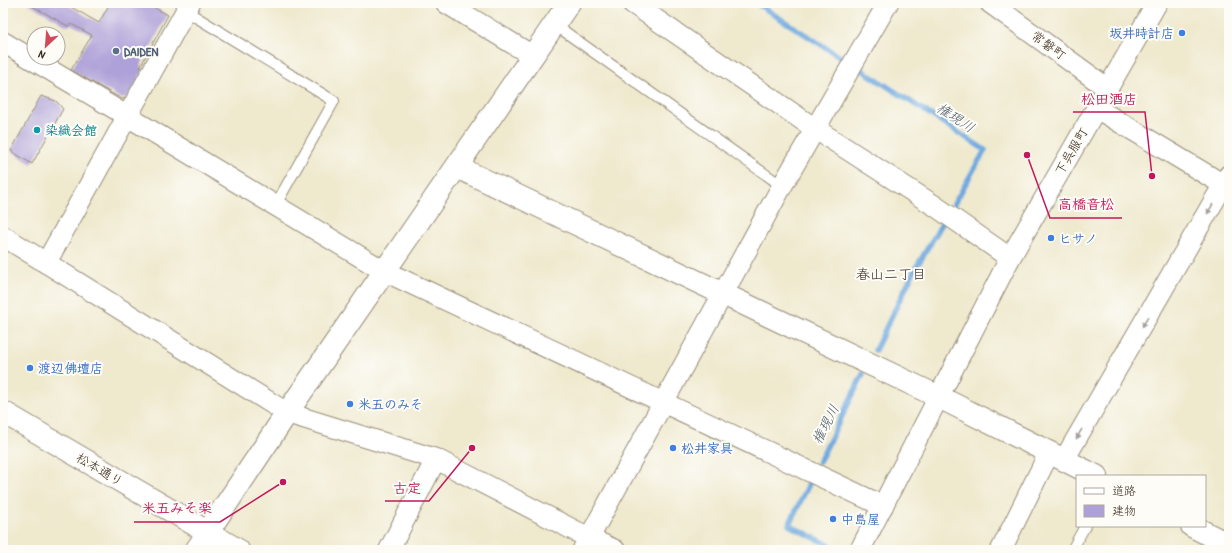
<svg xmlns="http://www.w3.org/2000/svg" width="1232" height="553" font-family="'Patrick Hand','Klee One',sans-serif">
<rect width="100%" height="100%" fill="#fdfcf7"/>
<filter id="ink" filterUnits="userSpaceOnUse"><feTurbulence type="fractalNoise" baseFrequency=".025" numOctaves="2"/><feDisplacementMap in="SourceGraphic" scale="8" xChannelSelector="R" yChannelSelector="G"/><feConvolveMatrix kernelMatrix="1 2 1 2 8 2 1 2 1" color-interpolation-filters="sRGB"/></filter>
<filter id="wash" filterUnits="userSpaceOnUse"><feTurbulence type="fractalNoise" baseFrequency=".012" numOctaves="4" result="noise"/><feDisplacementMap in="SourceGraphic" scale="16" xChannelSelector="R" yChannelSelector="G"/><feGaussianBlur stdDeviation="0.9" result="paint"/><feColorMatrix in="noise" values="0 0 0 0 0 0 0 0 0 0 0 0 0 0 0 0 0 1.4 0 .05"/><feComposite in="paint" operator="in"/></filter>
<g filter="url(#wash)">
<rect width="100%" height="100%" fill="#efe9ce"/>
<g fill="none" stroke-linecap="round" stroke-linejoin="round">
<!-- stream -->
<g stroke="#6ea9df" stroke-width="5.5">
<polyline points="756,3 842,58"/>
<polyline points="862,70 985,150 954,204"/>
<polyline points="875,350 913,273 943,222"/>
<polyline points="819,462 863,374"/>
<polyline points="810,482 789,525 839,550"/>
</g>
</g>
<g id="blocks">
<!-- building -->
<g fill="#aea0d8">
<polygon points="27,3 64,3 99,23 110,3 146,3 168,15 140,67 144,69 129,97 122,99 71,70 92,35 71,24 68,26"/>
<polygon points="41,96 56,101 63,109 32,164 11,151"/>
</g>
</g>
</g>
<g filter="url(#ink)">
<use href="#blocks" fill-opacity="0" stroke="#958a76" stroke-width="1"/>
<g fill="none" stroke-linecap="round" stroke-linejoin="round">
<defs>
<g id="lane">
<polyline points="186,11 334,101 275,206"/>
<polyline points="554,24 782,186"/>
<polyline points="1072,550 1085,526"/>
</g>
<g id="street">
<polyline points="446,3 533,56"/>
<polyline points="632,3 814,128 935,206 1010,258"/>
<polyline points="990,3 1107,88"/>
<polyline points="3,42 127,116 384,271 883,506"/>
<polyline points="1096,108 1229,188"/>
<polyline points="3,236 287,413 436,459 589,538 615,550"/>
<polyline points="46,263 190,3"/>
<polyline points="1064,460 1229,175"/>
<polyline points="583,549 782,186 888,3"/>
<polyline points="195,550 207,533"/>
<polyline points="389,550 436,459"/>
<polyline points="860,550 1010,258 1157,3"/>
<polyline points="1001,550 1049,453"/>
</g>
<g id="secondary">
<polyline points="457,167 939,397 1096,476"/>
<polyline points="3,412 238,550"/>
<polyline points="1192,526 1229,545"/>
<polyline points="207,533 287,413 569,3"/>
</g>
</defs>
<!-- lane casing -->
<use href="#lane" stroke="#958a76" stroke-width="12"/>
<!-- street casing -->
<use href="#street" stroke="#958a76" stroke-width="22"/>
<!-- secondary casing -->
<use href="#secondary" stroke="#958a76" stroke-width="24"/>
<!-- lane -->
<use href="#lane" stroke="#fff" stroke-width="10"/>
<!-- street -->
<use href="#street" stroke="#fff" stroke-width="20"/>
<!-- secondary -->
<use href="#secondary" stroke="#fff" stroke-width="22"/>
</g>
<!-- one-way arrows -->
<defs><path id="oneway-solid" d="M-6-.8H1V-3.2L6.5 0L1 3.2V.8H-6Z"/></defs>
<g fill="#a79f9a">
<use href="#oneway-solid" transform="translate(1210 209) rotate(120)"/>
<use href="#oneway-solid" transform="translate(1145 322) rotate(120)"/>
<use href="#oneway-solid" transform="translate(1079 434) rotate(120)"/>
</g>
</g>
<!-- markers -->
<g fill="#3f7fe0" stroke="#fdfcf7" stroke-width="1.5">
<circle cx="1182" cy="33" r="4"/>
<circle cx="1051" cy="238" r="4"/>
<circle cx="30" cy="368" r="4"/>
<circle cx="350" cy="404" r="4"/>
<circle cx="673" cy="448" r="4"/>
<circle cx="833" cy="519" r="4"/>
</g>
<circle fill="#5c6f8a" stroke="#fdfcf7" stroke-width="1.5" cx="116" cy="51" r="4"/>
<circle fill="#0f9aa8" stroke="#fdfcf7" stroke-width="1.5" cx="37" cy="130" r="4"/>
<g text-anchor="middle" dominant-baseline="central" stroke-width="4" stroke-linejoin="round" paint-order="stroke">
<!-- shop labels -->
<g font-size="13" font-weight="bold" fill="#366cbe" stroke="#fdfcf7" text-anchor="start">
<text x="1174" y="33" text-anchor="end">坂井時計店</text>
<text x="1059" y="238">ヒサノ</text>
<text x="38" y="368">渡辺佛壇店</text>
<text x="358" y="404">米五のみそ</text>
<text x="681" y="448">松井家具</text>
<text x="841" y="519">中島屋</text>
</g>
<!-- street labels -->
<g font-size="13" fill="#3b2a1e" stroke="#fdfcf7">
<text transform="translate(1049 45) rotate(36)">常磐町</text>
<text transform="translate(1071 151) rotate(-60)">下呉服町</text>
<text transform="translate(100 469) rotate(31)">松本通り</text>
</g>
<!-- service labels -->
<g font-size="13" font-weight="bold" fill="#4e5e75" stroke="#fdfcf7" text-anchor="start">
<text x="124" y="51">DAIDEN</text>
</g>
<!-- culture labels -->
<g font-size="13" font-weight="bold" fill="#0d838f" stroke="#fdfcf7" text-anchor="start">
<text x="45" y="130">染織会館</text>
</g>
<!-- water labels -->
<g font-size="14" font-style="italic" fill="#4f5d6b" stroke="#fdfcf7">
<text transform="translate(956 117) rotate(33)">権現川</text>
<text transform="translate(825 424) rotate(-63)">権現川</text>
</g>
<!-- neighbourhood labels -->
<g font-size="14" fill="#3b2a1e" stroke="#fdfcf7">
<text x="891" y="273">春山二丁目</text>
</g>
</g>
<!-- callouts -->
<path fill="none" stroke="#c2185b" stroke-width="1.5" d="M1152 176L1145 112H1073M1027 155L1050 218H1122M472 448L429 501H385M283 482L220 522H134"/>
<g fill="#c2185b" stroke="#fdfcf7" stroke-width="1.5">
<circle cx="1152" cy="176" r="4"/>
<circle cx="1027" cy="155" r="4"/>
<circle cx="472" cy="448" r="4"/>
<circle cx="283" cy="482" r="4"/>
</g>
<g font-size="14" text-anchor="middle" font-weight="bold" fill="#c2185b" stroke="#fdfcf7" stroke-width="4" stroke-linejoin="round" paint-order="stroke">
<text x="1109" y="104">松田酒店</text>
<text x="1086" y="209">高橋音松</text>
<text x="407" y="493">古定</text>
<text x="177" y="513">米五みそ楽</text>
</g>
<!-- margin -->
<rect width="1232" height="553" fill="none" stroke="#fdfcf7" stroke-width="16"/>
<!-- legend -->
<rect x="1076" y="475" width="130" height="52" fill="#fdfcf7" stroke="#afa8a0"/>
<rect x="1084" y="488" width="20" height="6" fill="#ffffff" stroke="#afa8a0"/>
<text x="1112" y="495" font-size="12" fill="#3b2a1e">道路</text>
<rect x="1084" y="505" width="20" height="12" fill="#aea0d8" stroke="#afa8a0"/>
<text x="1112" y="515" font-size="12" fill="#3b2a1e">建物</text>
<!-- north arrow -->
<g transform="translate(46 46) rotate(206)"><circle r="19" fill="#fdfcf7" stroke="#afa8a0"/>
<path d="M0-3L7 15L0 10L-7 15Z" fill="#d1495b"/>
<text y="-6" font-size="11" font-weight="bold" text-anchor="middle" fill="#3b2a1e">N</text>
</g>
</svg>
